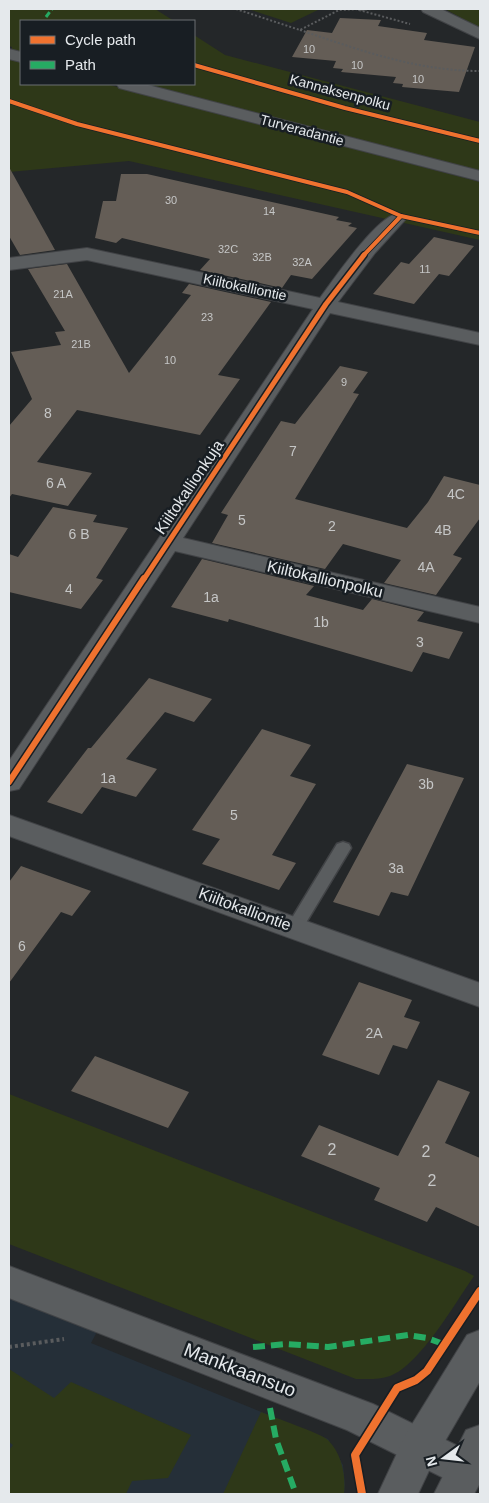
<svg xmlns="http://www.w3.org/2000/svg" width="489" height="1503" font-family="Arial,sans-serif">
<rect width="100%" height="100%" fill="#242729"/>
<!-- built -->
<polygon fill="#252f38" points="9,1295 98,1330 91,1343 328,1439 343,1465 345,1484 344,1494 9,1494"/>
<!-- green -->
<g fill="#2e3818">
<polygon points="9,9 155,9 174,21 21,21 21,52 12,50 12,47 9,46"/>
<polygon points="248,9 320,9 291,23"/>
<polygon points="445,9 480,9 480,28"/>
<polygon points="194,35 225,55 480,122 480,171 142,84 194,84"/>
<polygon points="9,59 21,62 21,84 106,84 480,182 480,240 129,161 9,172"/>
<path d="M9,1094l456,177 9,5c-19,27 -54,89 -84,100 -11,4 -22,3 -34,3l-347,-135z"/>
<polygon points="9,1369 54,1398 71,1382 191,1435 168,1478 132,1481 126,1494 9,1494 9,1450 13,1445 9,1442"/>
<path d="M261,1412c12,5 61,22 67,28 14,14 18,36 16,54h-121z"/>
</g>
<!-- building -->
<g fill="#645d56">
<polygon points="340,18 381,20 378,26 427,33 424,40 475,47 459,92 402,87 403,84 393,83 396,77 341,72 343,69 333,68 336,61 292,57 307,30 332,33"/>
<polygon points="9,167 55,250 20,255 9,236"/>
<polygon points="121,174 147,174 339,217 336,220 352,223 348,226 357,228 312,279 291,275 282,288 200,270 210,259 122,238 116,243 95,238 103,201 116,201"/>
<polygon points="434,237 474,246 449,276 439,274 414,304 373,294 401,262 409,264"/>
<polygon points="67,264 129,373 191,295 182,293 189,284 271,302 218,375 240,379 200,435 77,410 37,462 92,473 68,506 12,494 9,498 9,426 32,399 11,352 61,345 55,332 65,331 28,269"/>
<polygon points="340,366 368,372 353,393 359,394 295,499 407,528 428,502 444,476 480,485 480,518 453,555 462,558 436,595 384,583 401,560 343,544 325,569 212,543 228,515 221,513 281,421 295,424"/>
<polygon points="53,507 97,515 93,522 128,528 96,578 103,580 81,609 9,592 9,554 18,557"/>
<polygon points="202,559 314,586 306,595 363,610 372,599 424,612 417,621 463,632 449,659 423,652 412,672 229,619 228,622 171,607"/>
<polygon points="149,678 212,699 194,722 165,712 126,759 157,769 136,797 102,787 82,814 47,802 88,748 91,748"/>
<polygon points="262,729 311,745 290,776 316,784 272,855 296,863 279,890 202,864 220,839 192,830"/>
<polygon points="407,764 464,778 408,896 391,892 379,916 333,902"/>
<polygon points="21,866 91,891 72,916 61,912 9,983 9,882"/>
<polygon points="359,982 412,1000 404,1017 420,1022 407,1049 393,1045 379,1075 322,1055"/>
<polygon points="95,1056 189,1092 168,1128 71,1091"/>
<polygon points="438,1080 470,1092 445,1143 480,1158 480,1227 436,1207 427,1222 374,1200 380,1188 301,1156 319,1125 398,1156"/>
</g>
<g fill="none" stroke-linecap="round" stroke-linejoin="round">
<defs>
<polygon id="lane" points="343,842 349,844 351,848 301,931 295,933 289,931 287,927 289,923 337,844"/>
<g id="street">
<polygon points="421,9 441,9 480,28 480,39 423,12"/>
<path d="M396,214l7,2 2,4 -30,33 -37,49 142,31v12l-150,-32 -147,225 297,69v16l-305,-72 -156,238 -10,2v-30l304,-452 -226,-49 -78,10v-12l78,-10 233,50c14,-19 55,-79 76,-84z"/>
<polygon points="9,815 480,983 480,1007 9,836"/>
<polygon points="9,1266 373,1404 480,1457 480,1483 466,1489 347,1430 9,1298"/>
</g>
<g id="secondary">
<polygon points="9,49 21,52 21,62 9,59"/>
<polygon points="117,84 144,84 480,171 480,181 119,88"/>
<polygon points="480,1330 480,1381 434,1460 418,1494 378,1494 406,1434 467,1335"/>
<polygon points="480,1425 480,1483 474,1494 434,1494 466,1430"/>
</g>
</defs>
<!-- lane casing -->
<use href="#lane" stroke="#414346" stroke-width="3"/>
<!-- street casing -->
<use href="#street" stroke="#414346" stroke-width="2"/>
<!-- secondary casing -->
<use href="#secondary" stroke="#414346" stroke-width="2"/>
<!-- path-far1 -->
<g stroke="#5a5c5e" stroke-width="2" stroke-dasharray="2 2" stroke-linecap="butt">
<polyline points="236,9 300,30 339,10 360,9"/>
<polyline points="371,9 359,10 410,24"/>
<path d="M300,30c59,20 117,41 180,41"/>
</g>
<!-- path -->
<polyline stroke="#5a5c5e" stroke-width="4" stroke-dasharray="3 3" stroke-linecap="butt" points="9,1347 64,1339"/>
<!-- lane -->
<use href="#lane" fill="#5a5d5f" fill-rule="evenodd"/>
<!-- street -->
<use href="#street" fill="#5a5d5f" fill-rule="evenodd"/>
<!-- secondary -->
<use href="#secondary" fill="#5a5d5f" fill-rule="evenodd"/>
<!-- quiet-far1 -->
<polyline stroke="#26ab63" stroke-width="3" stroke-dasharray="6 3" stroke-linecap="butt" points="46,17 52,9"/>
<!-- quiet -->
<g stroke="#26ab63" stroke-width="6" stroke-dasharray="12 6" stroke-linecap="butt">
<polyline points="253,1347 287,1344 328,1347 408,1335 427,1338 446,1345"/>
<polyline points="270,1408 276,1439 296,1494"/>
</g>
<defs>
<g id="cycleway-far3">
<polyline points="194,65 345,108 480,141"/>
<polyline points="9,101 77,124 347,192 401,216 480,233"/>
<polyline points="363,256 401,216"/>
</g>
<polyline id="cycleway-far2" points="144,579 326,304 364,255"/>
<polyline id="cycleway-far1" points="9,782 144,578"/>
<polyline id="cycleway" points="362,1494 355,1455 397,1388 416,1380 427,1371 480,1291"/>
</defs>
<!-- cycleway-far3 casing -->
<use href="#cycleway-far3" stroke="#181e23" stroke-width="5.5"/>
<!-- cycleway-far2 casing -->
<use href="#cycleway-far2" stroke="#181e23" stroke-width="8"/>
<!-- cycleway-far1 casing -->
<use href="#cycleway-far1" stroke="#181e23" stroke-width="9"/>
<!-- cycleway casing -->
<use href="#cycleway" stroke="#181e23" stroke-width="11"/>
<!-- cycleway-far3 -->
<use href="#cycleway-far3" stroke="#ef722f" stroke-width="4"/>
<!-- cycleway-far2 -->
<use href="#cycleway-far2" stroke="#ef722f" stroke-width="5"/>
<!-- cycleway-far1 -->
<use href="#cycleway-far1" stroke="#ef722f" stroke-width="6"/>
<!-- cycleway -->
<use href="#cycleway" stroke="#ef722f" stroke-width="8"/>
</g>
<g text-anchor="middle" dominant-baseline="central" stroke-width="5" stroke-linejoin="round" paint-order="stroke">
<!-- far-number labels -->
<g font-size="11" fill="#c5c6c6">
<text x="309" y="49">10</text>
<text x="357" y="65">10</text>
<text x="418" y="79">10</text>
<text x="171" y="200">30</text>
<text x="269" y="211">14</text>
<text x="228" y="249">32C</text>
<text x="262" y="257">32B</text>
<text x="302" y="262">32A</text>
<text x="425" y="269">11</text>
<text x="63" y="294">21A</text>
<text x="207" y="317">23</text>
<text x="81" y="344">21B</text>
<text x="170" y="360">10</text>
<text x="344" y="382">9</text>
</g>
<!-- far-street labels -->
<g font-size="14" fill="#e5e9ec" stroke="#181e23">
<text transform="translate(340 92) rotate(15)">Kannaksenpolku</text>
<text transform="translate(302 130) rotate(15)">Turveradantie</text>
<text transform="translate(245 287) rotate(12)">Kiiltokalliontie</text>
</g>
<!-- number labels -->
<g font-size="14" fill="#c5c6c6">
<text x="48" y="413">8</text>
<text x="293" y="451">7</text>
<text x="56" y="483">6 A</text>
<text x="456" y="494">4C</text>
<text x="242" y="520">5</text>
<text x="332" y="526">2</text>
<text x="443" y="530">4B</text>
<text x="79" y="534">6 B</text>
<text x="426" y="567">4A</text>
<text x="69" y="589">4</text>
<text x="211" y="597">1a</text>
<text x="321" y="622">1b</text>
<text x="420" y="642">3</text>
<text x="108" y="778">1a</text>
<text x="426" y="784">3b</text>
<text x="234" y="815">5</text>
<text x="396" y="868">3a</text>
<text x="22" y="946">6</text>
<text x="374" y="1033">2A</text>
</g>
<!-- street labels -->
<g font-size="16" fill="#e5e9ec" stroke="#181e23">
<text transform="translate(189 487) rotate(-56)">Kiiltokallionkuja</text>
<text transform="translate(325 579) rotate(13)">Kiiltokallionpolku</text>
<text transform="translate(245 909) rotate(20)">Kiiltokalliontie</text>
</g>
<!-- near-number labels -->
<g font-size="16" fill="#c5c6c6">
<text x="332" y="1149">2</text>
<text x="426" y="1151">2</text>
<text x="432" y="1180">2</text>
</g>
<!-- near-street labels -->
<g font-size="19" fill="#e5e9ec" stroke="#181e23">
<text transform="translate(240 1370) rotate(21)">Mankkaansuo</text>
</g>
</g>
<!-- border -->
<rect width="489" height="1503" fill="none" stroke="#e5e9ec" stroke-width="20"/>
<!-- legend -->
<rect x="20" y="20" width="175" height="65" fill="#181e23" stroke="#6a6f73"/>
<rect x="30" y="36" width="25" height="8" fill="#ef722f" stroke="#6a6f73"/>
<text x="65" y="45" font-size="15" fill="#e5e9ec">Cycle path</text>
<rect x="30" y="61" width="25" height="8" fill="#26ab63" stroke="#6a6f73"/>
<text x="65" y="70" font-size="15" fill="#e5e9ec">Path</text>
<!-- north arrow -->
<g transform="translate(444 1458) rotate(255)" stroke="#181e23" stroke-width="4" paint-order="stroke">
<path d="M0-4L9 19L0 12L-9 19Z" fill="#e5e9ec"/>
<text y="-8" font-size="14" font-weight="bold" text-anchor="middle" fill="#e5e9ec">N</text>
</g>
</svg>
